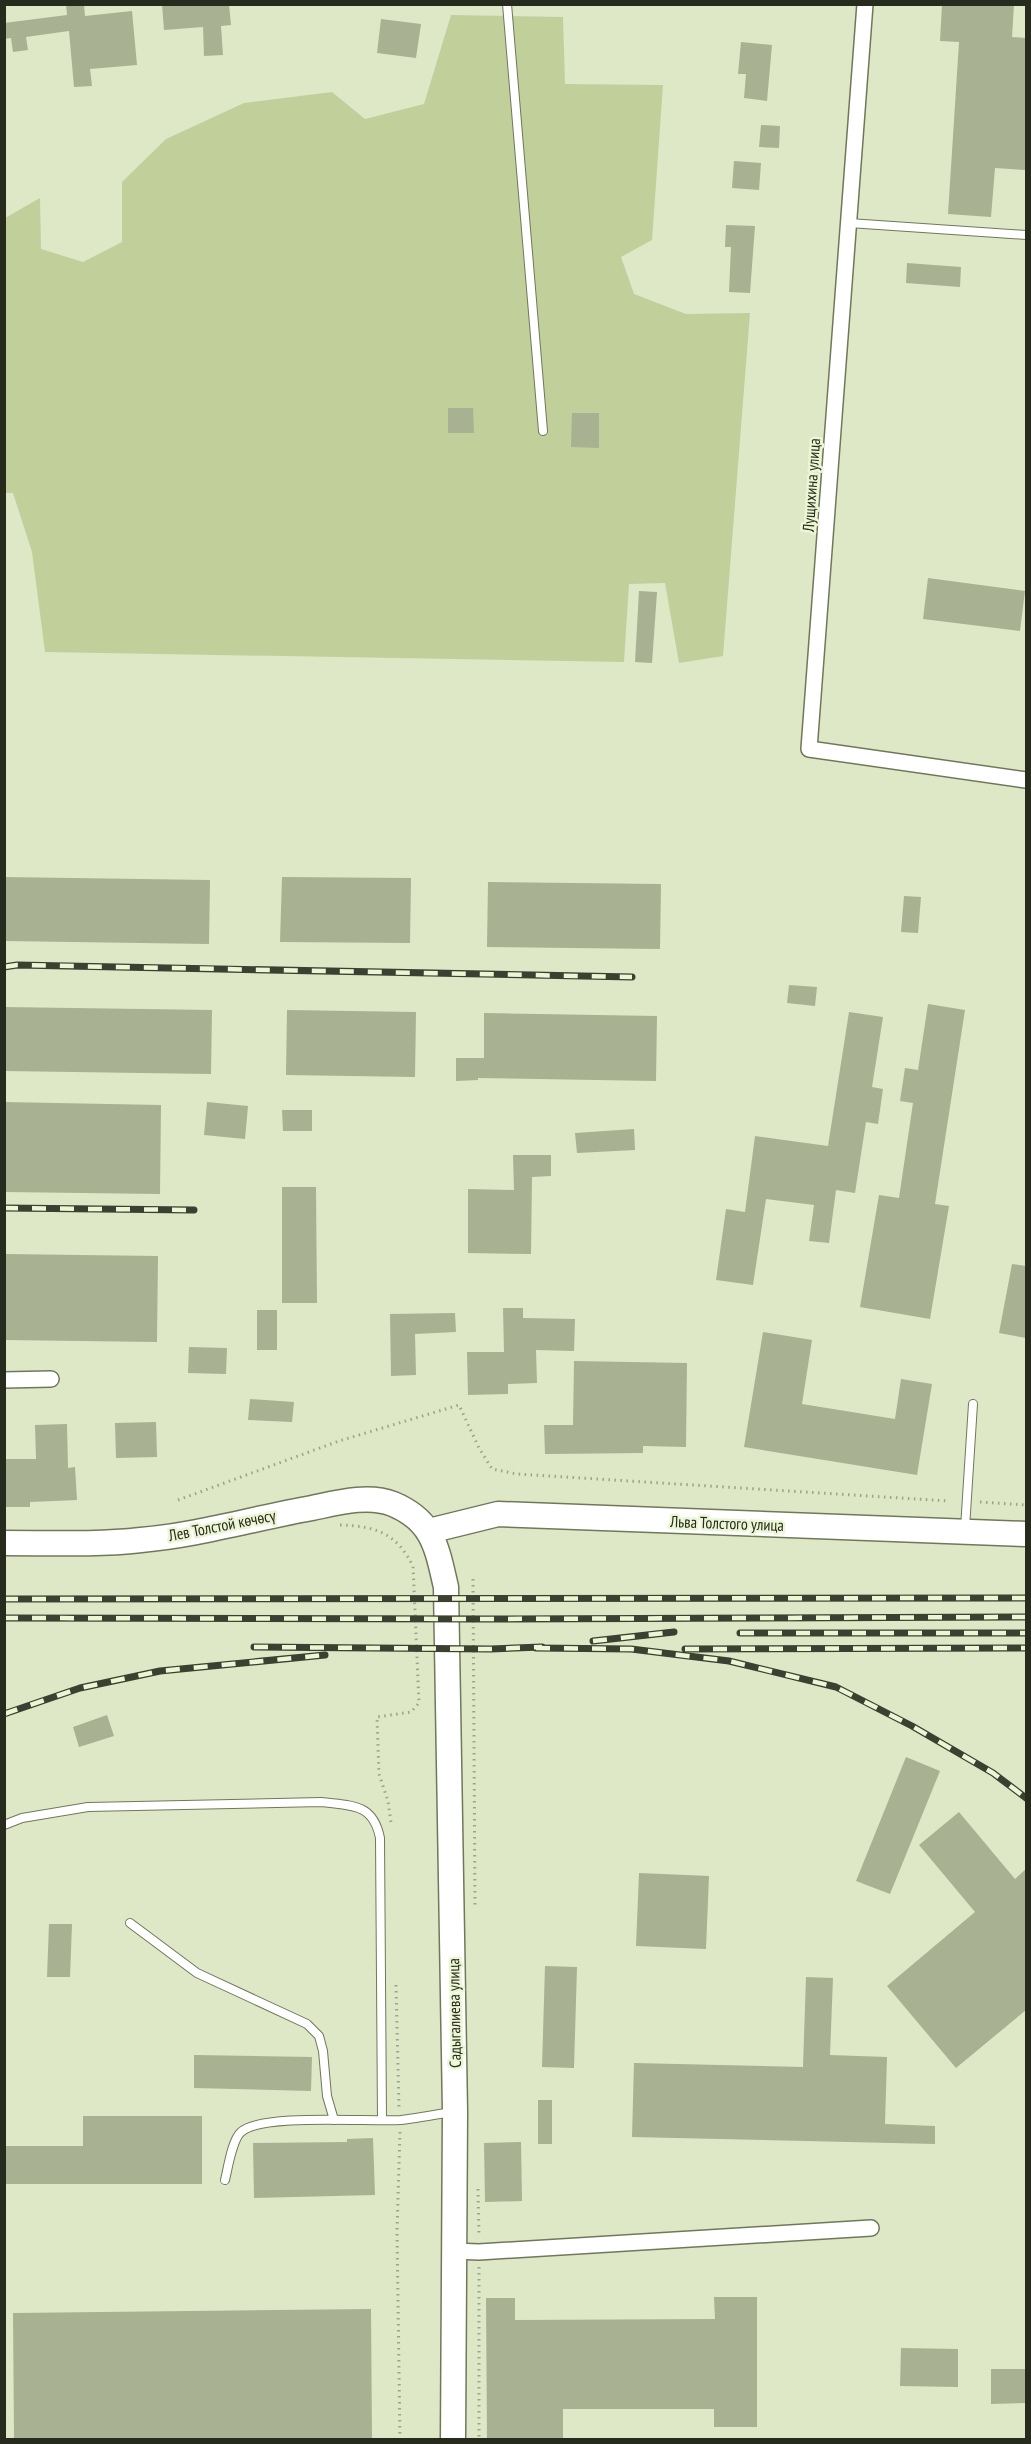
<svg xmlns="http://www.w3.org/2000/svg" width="1031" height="2444" font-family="'PT Sans Narrow',sans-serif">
<rect width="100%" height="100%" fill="#dee8c7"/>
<!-- green -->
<polygon fill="#c1cf9b" points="451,15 563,17 565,84 663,85 652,240 621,257 634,294 686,314 750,313 723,656 679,663 665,583 629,584 624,662 45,652 32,552 13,493 5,493 5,218 40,198 41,249 83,262 122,242 122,182 166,139 244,103 332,92 365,119 424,104"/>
<!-- building -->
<g fill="#a8b192">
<polygon points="66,4 84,4 85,16 132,11 137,65 90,69 92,86 74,87 69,31 26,37 28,50 13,52 11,38 4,39 4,23 67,15"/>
<polygon points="162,4 229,4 231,25 221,26 223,55 204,56 203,27 164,30"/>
<polygon points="942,4 1014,4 1012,37 1026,38 1025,170 995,168 991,217 948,214 959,42 940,41"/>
<polygon points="381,19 421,24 416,58 377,53"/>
<polygon points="741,42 772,45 767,101 744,98 746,74 738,74"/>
<polygon points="761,125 780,126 779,148 759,147"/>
<polygon points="734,161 761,163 759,190 732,188"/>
<polygon points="726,225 755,226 750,293 729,292 731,247 725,247"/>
<polygon points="907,263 961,267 960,287 906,283"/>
<polygon points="448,408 473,408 474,433 448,433"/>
<polygon points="572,413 599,413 599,448 571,447"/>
<polygon points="928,578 1025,591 1020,631 923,619"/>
<polygon points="639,591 657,592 652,663 635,662"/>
<polygon points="4,877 210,880 209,944 4,941"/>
<polygon points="282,877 411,878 410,943 280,942"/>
<polygon points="488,882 661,884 660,949 487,947"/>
<polygon points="904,896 921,897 918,933 901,932"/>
<polygon points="789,985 817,987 815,1006 787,1003"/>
<polygon points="928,1004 965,1010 935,1204 949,1206 930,1319 860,1307 879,1195 899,1198 913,1103 900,1101 905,1068 918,1070"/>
<polygon points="4,1007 212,1010 211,1074 4,1071"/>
<polygon points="287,1010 416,1012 415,1077 286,1075"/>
<polygon points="849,1012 883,1017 872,1087 883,1089 878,1124 866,1122 855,1193 836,1190 829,1243 809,1241 814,1205 766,1199 753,1285 716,1280 726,1209 745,1212 755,1136 828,1146"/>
<polygon points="484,1013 657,1016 656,1081 478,1078 478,1080 456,1081 456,1058 484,1058"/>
<polygon points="4,1102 161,1105 160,1194 4,1192"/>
<polygon points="207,1102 248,1106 245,1139 204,1135"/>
<polygon points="282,1110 312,1110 312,1131 283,1131"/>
<polygon points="634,1129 635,1150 577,1153 575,1133"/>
<polygon points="513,1155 551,1155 551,1176 532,1177 531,1254 468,1253 468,1189 514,1190"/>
<polygon points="282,1187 316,1187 317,1303 282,1303"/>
<polygon points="4,1254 158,1256 157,1342 4,1340"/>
<polygon points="1012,1264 1026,1266 1026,1338 999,1333"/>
<polygon points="503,1308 523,1308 523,1318 575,1319 574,1351 536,1350 537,1383 508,1384 508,1394 468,1395 467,1352 504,1352"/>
<rect x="257" y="1310" width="20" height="40"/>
<polygon points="455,1313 456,1332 415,1334 416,1375 391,1376 390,1314"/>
<polygon points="763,1332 812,1340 802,1404 895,1419 901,1379 932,1384 917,1475 744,1447"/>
<polygon points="189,1347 227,1348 226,1374 188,1373"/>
<polygon points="574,1361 687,1363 686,1447 643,1446 643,1453 545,1454 544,1425 573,1425"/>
<polygon points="250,1399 294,1402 292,1422 248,1420"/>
<polygon points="156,1422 157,1457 116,1458 115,1423"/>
<polygon points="67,1424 68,1468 75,1467 77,1500 30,1502 30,1507 4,1507 4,1459 36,1459 35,1425"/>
<polygon points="107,1715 114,1736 79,1747 73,1727"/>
<polygon points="906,1757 940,1771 890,1894 856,1881"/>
<polygon points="959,1812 1015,1879 1026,1869 1026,2010 956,2068 887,1986 975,1912 919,1845"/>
<polygon points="639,1873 709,1876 706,1949 636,1946"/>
<polygon points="49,1924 72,1924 70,1977 47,1977"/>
<polygon points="545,1966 577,1967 574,2068 542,2067"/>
<polygon points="806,1977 833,1978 830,2055 887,2057 885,2124 935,2126 935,2144 632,2137 634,2063 803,2067"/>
<polygon points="194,2055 312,2057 311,2091 194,2088"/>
<rect x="538" y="2100" width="14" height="44"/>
<polygon points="83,2116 202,2116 202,2184 4,2184 4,2146 83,2146"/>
<polygon points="373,2138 375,2195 254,2198 253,2143 347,2142 347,2139"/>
<polygon points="521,2142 522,2201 485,2202 484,2143"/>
<polygon points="714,2297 757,2297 757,2427 714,2427 714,2409 563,2409 563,2439 487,2439 486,2298 515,2298 515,2320 715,2319"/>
<polygon points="371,2309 372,2439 14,2439 13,2313"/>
<polygon points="901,2348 958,2349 958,2387 900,2386"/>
<polygon points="991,2369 1026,2369 1026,2403 991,2404"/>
</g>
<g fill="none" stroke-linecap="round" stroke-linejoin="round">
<defs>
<g id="service">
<polyline points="507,4 543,431"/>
<polyline points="849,223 1026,235"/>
<polyline points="965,1528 973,1404"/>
<path d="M4,1825l18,-7 66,-11 233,-5c31,4 52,1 59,36l2,281"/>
<polyline points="130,1923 197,1973 307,2024 319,2036 323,2051 327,2096 334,2120"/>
<path d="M225,2180c3,-12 7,-40 16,-48 20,-19 128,-10 160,-12 16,-2 33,-5 50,-8"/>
</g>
<g id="minor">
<polyline points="865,4 809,749 1026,780"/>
<polyline points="4,1380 51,1379"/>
<polyline points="453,2251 479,2252 871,2228"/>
</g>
<g id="primary">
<polyline points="429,1531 498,1514 1026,1534"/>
<path d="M4,1543c46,0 92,2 137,-3 58,-5 114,-22 171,-32 24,-5 56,-14 81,-4 41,17 44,45 53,83l9,525 -2,328"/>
</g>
</defs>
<!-- service casing -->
<use href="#service" stroke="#70785a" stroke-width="10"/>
<!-- minor casing -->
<use href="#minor" stroke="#70785a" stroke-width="18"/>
<!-- primary casing -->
<use href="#primary" stroke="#70785a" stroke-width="27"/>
<!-- path -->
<g stroke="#9ba389" stroke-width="3" stroke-dasharray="1.5 4.5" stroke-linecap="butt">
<polyline points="178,1500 339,1441 459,1405 479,1448 492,1469 517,1474 949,1501"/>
<polyline points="980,1502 1026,1505"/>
<path d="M340,1525c36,1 56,8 73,41l6,137 -8,9 -34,5 2,57 9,27 3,22"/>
<polyline points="473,1579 475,1907"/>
<polyline points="396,1985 399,2108"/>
<polyline points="400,2132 397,2231 400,2440"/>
<polyline points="478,2189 479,2237"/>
<polyline points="479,2267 479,2440"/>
</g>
<!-- service -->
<use href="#service" stroke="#fff" stroke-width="8"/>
<!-- minor -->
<use href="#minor" stroke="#fff" stroke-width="15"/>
<!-- primary -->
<use href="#primary" stroke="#fff" stroke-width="24"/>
<defs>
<g id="rail">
<polyline points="4,967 17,965 632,977"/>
<polyline points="4,1208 194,1210"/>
<polyline points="4,1599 1026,1598"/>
<polyline points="4,1618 488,1619 1026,1617"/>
<polyline points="740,1633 1026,1633"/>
<polyline points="593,1641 674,1632"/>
<polyline points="254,1647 491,1649 542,1647"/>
<polyline points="536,1648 631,1649 729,1661 836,1687 912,1726 993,1773 1026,1798"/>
<polyline points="685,1649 1026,1648"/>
<polyline points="4,1714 80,1688 160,1671 325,1655"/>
</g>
</defs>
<!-- rail casing -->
<use href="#rail" stroke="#3b4031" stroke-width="7"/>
<!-- rail -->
<use href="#rail" stroke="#ecf5d4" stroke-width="4.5" stroke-dasharray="14" stroke-linecap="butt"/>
</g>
<g text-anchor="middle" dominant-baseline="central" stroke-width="5" stroke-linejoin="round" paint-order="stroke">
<!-- street labels -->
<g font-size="16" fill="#272b1e" stroke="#ecf5d4">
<text transform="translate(811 485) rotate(-86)">Лущихина улица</text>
<text transform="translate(727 1523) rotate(2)">Льва Толстого улица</text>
<text transform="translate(222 1525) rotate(-11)">Лев Толстой көчөсү</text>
<text transform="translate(454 2013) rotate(-91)">Садыгалиева улица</text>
</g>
</g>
<!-- border -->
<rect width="1031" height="2444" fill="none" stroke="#272b1e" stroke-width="12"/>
</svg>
